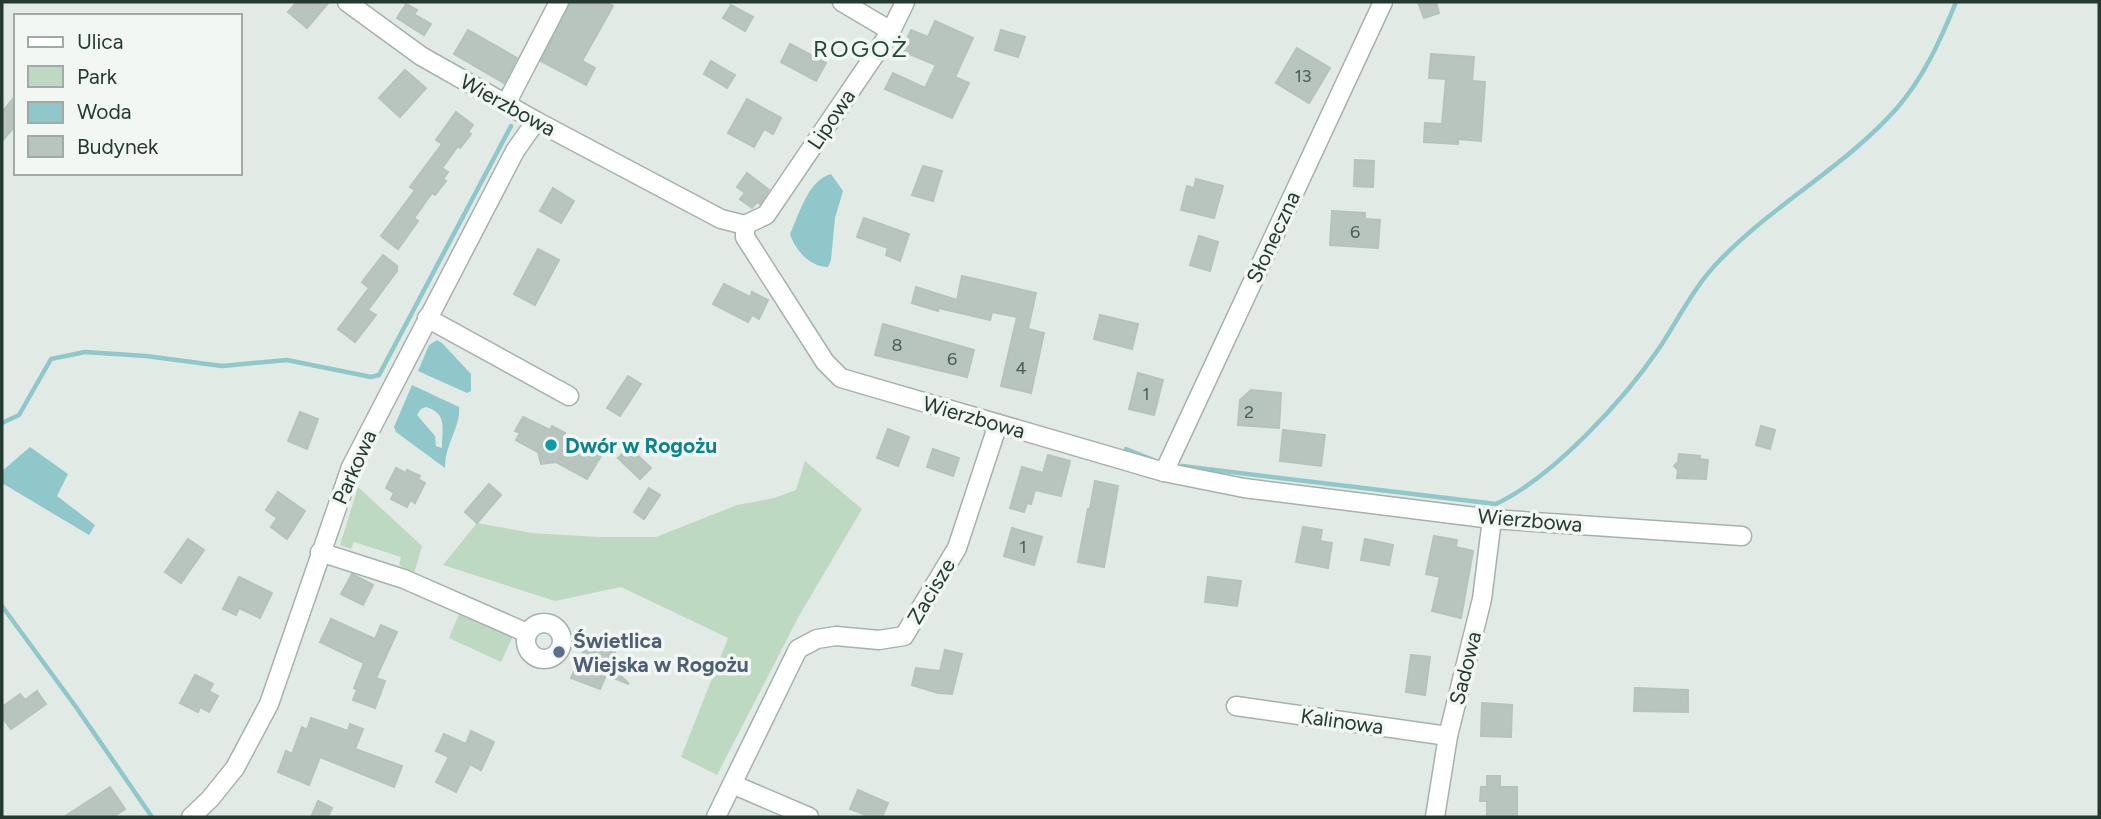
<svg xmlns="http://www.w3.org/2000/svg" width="2101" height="819" font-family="Figtree,sans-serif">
<rect width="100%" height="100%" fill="#e2eae6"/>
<!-- green -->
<g fill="#bdd9c1">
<polygon points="805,461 862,509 799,616 717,775 681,757 728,638 621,587 555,601 443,565 477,523 532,533 599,537 656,537 737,505 774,498 796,490"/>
<polygon points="358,487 422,546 414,574 399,565 401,557 354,542 351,549 340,545"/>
<polygon points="460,612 513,636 501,662 449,638"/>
</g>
<!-- water -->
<g fill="#8fc7ca" fill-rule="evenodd">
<path d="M831,174l12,17 -8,27 -4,42 -3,7c-18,0 -33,-17 -38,-33 9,-19 18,-54 41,-60z"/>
<polygon points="437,340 442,343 471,374 471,391 467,393 418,371 429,345"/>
<path d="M412,385l47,22c2,20 -14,36 -14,61l-49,-36 -2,-5zM426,407c22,6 16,23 16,41l-6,-2 -1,-10 -18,-21 4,-6z"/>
<polygon points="30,447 68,474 57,496 95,525 89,535 2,483 2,471"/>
</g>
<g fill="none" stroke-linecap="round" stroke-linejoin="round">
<!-- stream -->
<g stroke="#8fc7ca" stroke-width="4.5">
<polyline points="2,423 19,415 51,359 85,352 146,356 222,366 287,360 371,377 379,375 511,126"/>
<polyline points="1126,449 1156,461"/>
<path d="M1182,466l314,38c57,-27 128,-104 164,-157 19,-29 35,-62 60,-87 54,-56 126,-94 177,-152 27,-31 44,-69 59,-106"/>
<polyline points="2,606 76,707 152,817"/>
</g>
</g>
<!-- building -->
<g fill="#b7c5be" stroke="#b5c3bc" stroke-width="2">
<polygon points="297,2 329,2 307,28 288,12"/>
<polygon points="570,2 606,2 613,6 582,61 595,68 586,85 541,61"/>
<polygon points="1418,2 1436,2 1439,13 1424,18"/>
<polygon points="406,4 417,10 414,14 431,24 424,35 397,18"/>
<polygon points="731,5 753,17 745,31 723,18"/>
<polygon points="935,21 973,38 955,77 969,83 952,118 885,89 893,73 925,88 936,65 902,51 911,30 928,37"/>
<polygon points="468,30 517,58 504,83 454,54"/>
<polygon points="1001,30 1025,37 1018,57 995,50"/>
<polygon points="790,44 826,63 816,81 781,62"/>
<polygon points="1297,48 1330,68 1309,103 1276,83"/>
<polygon points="1431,54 1474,57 1472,81 1485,82 1481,141 1458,139 1458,144 1424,142 1425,123 1442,124 1446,79 1429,78"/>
<polygon points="711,61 735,75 727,88 704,74"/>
<polygon points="405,70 426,88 400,117 379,98"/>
<polygon points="16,95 16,125 2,141 2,112"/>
<polygon points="747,99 781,118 773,134 764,129 754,147 728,133"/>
<polygon points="456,112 473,125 468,132 471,134 460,148 458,146 442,168 448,172 443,179 446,181 435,195 432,193 414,218 418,221 398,249 381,236 415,190 410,187 442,144 436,140"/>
<polygon points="1355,160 1374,161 1373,187 1354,186"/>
<polygon points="923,166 942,171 933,201 912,195"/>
<polygon points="747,173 769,190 760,204 757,202 752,208 740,199 745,193 737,187"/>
<polygon points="1196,179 1223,186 1214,218 1181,210 1187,186 1194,188"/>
<polygon points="553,188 574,201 561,223 540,211"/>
<polygon points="1332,211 1365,213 1365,219 1380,220 1378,248 1330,245"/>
<polygon points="864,218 909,234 900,261 886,255 888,248 857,237"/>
<polygon points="1199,236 1218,242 1210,271 1190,265"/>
<polygon points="538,249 559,260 535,305 514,294"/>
<polygon points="383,255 397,266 397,271 368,310 376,315 355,342 338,329 369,288 362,282"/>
<polygon points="962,276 1036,293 1028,329 1044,333 1031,393 1001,386 1017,317 992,312 990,320 939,308 938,311 912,303 916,287 957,300"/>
<polygon points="724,284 750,297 752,292 768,300 759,319 752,315 748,322 713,304"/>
<polygon points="1100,315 1138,324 1132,349 1094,339"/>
<polygon points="883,324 974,350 967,377 875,355"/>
<polygon points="1138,373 1163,380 1154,415 1129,409"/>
<polygon points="628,376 641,384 620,416 607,408"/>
<polygon points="1251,390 1281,393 1279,428 1238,425 1240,400"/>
<polygon points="300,412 318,419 307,449 288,441"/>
<polygon points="523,417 550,430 552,426 565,433 562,438 586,450 589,444 603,453 587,479 556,462 541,464 538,452 516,440 520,433 515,431"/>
<polygon points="1761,426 1775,430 1770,449 1756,445"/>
<polygon points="888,429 909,437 898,466 877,458"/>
<polygon points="1283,430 1325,435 1321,466 1280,461"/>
<polygon points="629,447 651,468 640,479 618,458"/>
<polygon points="933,449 959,458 953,476 927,467"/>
<polygon points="1679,454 1700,456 1700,459 1708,460 1706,479 1677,478 1678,470 1674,466 1678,462"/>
<polygon points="1048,455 1070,461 1061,496 1035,490 1031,504 1027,503 1024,512 1010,508 1022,467 1043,473"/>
<polygon points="396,468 406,473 407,470 420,476 418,479 425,483 415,503 410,500 407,507 391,499 394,493 386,488"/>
<polygon points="1095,481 1118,486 1104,567 1078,562 1088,509 1090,509"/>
<polygon points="489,484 501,495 477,523 465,512"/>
<polygon points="649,488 660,495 644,519 634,512"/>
<polygon points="278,492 305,511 287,539 271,527 277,518 266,510"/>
<polygon points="1303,527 1322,530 1320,541 1332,543 1328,568 1296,562"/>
<polygon points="1012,528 1042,537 1034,565 1004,556"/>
<polygon points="1434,536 1457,540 1456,547 1473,551 1461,618 1432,611 1440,577 1426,574"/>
<polygon points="188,539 204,550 181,583 165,572"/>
<polygon points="1365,539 1393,545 1389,565 1361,560"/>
<polygon points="352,574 373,585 363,605 341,594"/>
<polygon points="239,577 272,593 260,618 239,608 236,615 223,609"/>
<polygon points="1208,577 1241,581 1237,606 1205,602"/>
<polygon points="331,619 375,639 381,625 397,632 376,678 385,681 375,708 353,700 357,690 354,688 364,663 320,642"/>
<polygon points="589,639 616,650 609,664 629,684 606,675 600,689 571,678"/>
<polygon points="945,650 962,654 952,694 938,693 912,685 916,668 940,671"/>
<polygon points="1411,655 1430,657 1425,695 1406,692"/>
<polygon points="195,675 213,684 209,691 218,696 209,712 200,707 198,712 180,703"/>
<polygon points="1635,688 1688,690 1688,712 1634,711"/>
<polygon points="37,691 46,704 11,729 2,717 2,707 20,694 25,700"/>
<polygon points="1482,703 1512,705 1511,737 1481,736"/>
<polygon points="311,718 348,731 350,724 363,729 355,749 402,766 394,787 320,757 309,785 278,772 286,751 292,754 302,727 307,730"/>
<polygon points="471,731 494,742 481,770 470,764 456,792 436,782 449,757 436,751 444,734 466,744"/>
<polygon points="1487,776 1500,776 1500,787 1517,787 1517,817 1487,817 1487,801 1480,801 1481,787 1487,787"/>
<polygon points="110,787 125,809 113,817 64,817"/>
<polygon points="858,790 888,803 882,817 871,817 850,809"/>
<polygon points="318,801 332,808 328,817 311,817"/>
</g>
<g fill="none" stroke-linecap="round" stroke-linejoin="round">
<defs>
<g id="minor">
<polyline points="347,2 421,56 536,121 721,219 745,225"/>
<polyline points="842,2 891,31"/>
<polyline points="506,104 559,2"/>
<polyline points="745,225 745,237 825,362 841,378 1164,472 1244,488 1492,519 1742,536"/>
<polyline points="745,225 766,215 891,31 905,2"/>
<polyline points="427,318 569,396"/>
<polyline points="1164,472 1383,2"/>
<polyline points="320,552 404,579 527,633"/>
<circle cx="544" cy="641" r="18"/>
<polyline points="1236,706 1448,736"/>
<polyline points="732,784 809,817"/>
<polyline points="191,817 210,799 235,768 269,704 351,467 515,151 536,121"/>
<polyline points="716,817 798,649 817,639 836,636 879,640 904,636 957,548 998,424"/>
<polyline points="1435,817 1448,736 1482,599 1492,519"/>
</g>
</defs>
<!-- minor casing -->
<use href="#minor" stroke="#a5b2ac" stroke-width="21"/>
<!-- minor -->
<use href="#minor" stroke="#fff" stroke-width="18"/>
</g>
<!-- markers -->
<circle fill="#0f9aa8" stroke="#f2f7f4" stroke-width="2.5" cx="551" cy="445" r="7"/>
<circle fill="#5c6f8a" stroke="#f2f7f4" stroke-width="2.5" cx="559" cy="652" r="7"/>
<g text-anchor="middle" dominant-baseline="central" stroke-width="7" stroke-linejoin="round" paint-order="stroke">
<!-- number labels -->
<g font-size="18" fill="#495d54">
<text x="1303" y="76">13</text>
<text x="1355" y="232">6</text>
<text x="897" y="345">8</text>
<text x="952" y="359">6</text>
<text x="1021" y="368">4</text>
<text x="1146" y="394">1</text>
<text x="1249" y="412">2</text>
<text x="1023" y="547">1</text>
</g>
<!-- street labels -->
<g font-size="21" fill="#243a31" stroke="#f2f7f4">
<text transform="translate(508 105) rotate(29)">Wierzbowa</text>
<text transform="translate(831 119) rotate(-56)">Lipowa</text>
<text transform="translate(1273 237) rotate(-65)">Słoneczna</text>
<text transform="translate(974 417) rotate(16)">Wierzbowa</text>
<text transform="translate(354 467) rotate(-66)">Parkowa</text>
<text transform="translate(1530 520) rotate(5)">Wierzbowa</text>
<text transform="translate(931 591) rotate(-59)">Zacisze</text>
<text transform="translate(1465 668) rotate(-76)">Sadowa</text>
<text transform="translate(1342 721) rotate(8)">Kalinowa</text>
</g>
<!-- culture labels -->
<g font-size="21" font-weight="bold" fill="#0d838f" stroke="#f2f7f4" text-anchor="start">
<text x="565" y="445">Dwór w Rogożu</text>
</g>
<!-- service labels -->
<g font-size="21" font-weight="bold" fill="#4e5e75" stroke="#f2f7f4" text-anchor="start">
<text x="573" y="640">Świetlica<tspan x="573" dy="24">Wiejska w Rogożu</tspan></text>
</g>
<!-- quarter labels -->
<g font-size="24" letter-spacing="2" fill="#224a3b" stroke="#f2f7f4">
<text x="861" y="48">ROGOŻ</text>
</g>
</g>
<!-- border -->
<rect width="2101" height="819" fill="none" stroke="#243a31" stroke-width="7"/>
<!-- legend -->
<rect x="14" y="14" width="228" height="161" fill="#f2f7f4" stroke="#a0aba6" stroke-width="2"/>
<rect x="28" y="37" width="35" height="10" fill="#ffffff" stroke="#a0aba6" stroke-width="2"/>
<text x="77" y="49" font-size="21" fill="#243a31">Ulica</text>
<rect x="28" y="66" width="35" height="21" fill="#bdd9c1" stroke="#a0aba6" stroke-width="2"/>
<text x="77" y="84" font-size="21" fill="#243a31">Park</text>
<rect x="28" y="102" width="35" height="21" fill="#8fc7ca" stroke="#a0aba6" stroke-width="2"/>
<text x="77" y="119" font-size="21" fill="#243a31">Woda</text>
<rect x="28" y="136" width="35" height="21" fill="#b7c5be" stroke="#a0aba6" stroke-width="2"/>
<text x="77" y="154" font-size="21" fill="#243a31">Budynek</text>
</svg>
